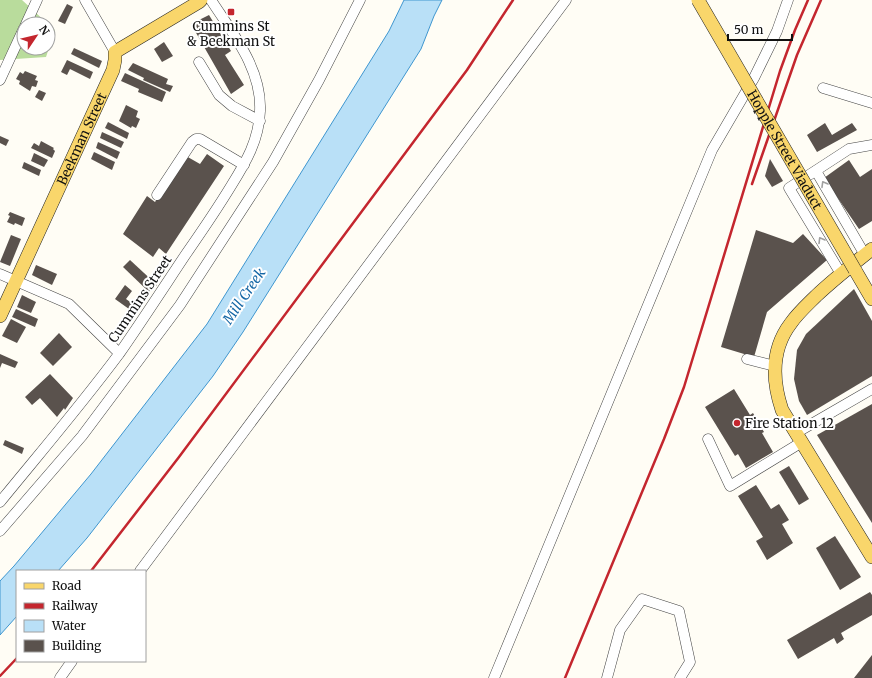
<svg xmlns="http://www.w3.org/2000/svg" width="872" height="678" font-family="Merriweather,serif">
<rect width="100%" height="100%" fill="#fffdf5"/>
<!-- forest -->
<polygon fill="#b9dc9c" points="0,0 22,0 48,24 24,24 24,48 48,48 48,24 55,30 46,57 0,60"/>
<!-- water -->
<polygon fill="#b9e0f7" stroke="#3f96cf" points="404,0 442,0 434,16 421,49 243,332 213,376 87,538 58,571 17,571 17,616 0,635 0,581 14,566 91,474 207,324 389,31"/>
<!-- building -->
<g fill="#5a524d">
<polygon points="67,4 73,7 65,24 58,21"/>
<polygon points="209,15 231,51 225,55 244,85 231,94 191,24"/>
<polygon points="164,42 173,56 162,62 154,49"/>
<polygon points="74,48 102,61 99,68 71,54"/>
<polygon points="67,60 93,72 90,79 70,69 67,75 61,72"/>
<polygon points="133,63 168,79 166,84 173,86 170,92 143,80 144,78 128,70"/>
<polygon points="25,71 37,76 35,80 38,81 36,87 32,86 30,91 19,84 20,81 16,79 20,72 23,74"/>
<polygon points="125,73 166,92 162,102 138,92 139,89 121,81"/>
<polygon points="39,90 46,93 42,101 35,97"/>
<polygon points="126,105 138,111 136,117 140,119 136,128 132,126 131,128 119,121"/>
<polygon points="108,122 129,133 127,139 105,128"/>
<polygon points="825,123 832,135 852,123 857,130 817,152 807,135"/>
<polygon points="102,132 124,142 121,148 100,138"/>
<polygon points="0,136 9,140 6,146 0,143"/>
<polygon points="41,141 54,148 53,149 55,151 52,158 31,148 34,143 39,146"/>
<polygon points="98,142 120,152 117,159 96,148"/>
<polygon points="94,152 115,162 112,170 91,159"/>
<polygon points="34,153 48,160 44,167 31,161"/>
<polygon points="207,154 224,166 166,254 159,248 153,257 123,234 147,196 155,202 186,156 200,164"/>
<polygon points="770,159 783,181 772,187 765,176"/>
<polygon points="849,160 860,177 872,169 872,221 859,229 824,178"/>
<polygon points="24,162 41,170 39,176 22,168"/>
<polygon points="10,212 25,218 22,226 15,223 14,225 7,222 10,216 8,215"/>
<polygon points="756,230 793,243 803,234 827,260 767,312 754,357 721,347"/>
<polygon points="11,235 21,239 10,266 0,262"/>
<polygon points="130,260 157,285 149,292 123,267"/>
<polygon points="36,265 57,274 52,285 32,275"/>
<polygon points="125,285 132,291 126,299 140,309 136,314 115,299"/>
<polygon points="854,289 872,321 872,376 807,415 799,401 794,379 797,350 806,334"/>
<polygon points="22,295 36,302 31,313 17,307"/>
<polygon points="16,309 38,319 35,327 12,317"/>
<polygon points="11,319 26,327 17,343 2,336"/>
<polygon points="59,333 72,347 53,366 40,353"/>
<polygon points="0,354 18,362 15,368 2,363 0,368"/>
<polygon points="50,374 73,398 65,410 64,408 57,417 40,398 32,405 25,397"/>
<polygon points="734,389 750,415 753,413 764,432 762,433 773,452 746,468 738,454 735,456 705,407"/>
<polygon points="872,404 872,523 817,435"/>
<polygon points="5,440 24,448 22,454 3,445"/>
<polygon points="789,466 809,499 799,505 779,472"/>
<polygon points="756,485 771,509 779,504 789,520 782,524 793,543 767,560 756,541 763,537 738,496"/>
<polygon points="835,536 861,577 840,590 816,548"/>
<polygon points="870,592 872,595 872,615 841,633 844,639 837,644 834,638 798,659 787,640"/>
<polygon points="872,655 872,678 854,678"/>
</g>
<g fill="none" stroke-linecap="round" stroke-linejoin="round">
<defs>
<g id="minor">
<polyline points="85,0 115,52"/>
<polyline points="26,24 37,0"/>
<polyline points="199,62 219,95 232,106 260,121"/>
<polyline points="0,80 24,28"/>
<polyline points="823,88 872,103"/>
<polyline points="816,171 865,255"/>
<polyline points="157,195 192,142 196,139 200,139 244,165"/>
<polyline points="0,274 69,304 119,353"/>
<polyline points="841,274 789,188 849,149 872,145"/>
<polyline points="747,359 775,366"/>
<polyline points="796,433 872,389"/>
<polyline points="708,439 730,486 802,442"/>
<path d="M0,502c40,-49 81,-97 119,-148 23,-33 45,-67 67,-100 16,-23 31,-45 45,-68 15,-24 28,-46 29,-75 2,-42 -27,-77 -49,-111"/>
<polyline points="0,531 82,436 180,305 273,162 319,80 360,0"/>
<polyline points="140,571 566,0"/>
<polyline points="60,678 72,661"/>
<polyline points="494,678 712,150 754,78 777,31 788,0"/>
<polyline points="607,678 620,630 642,599 679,611 690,662 680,678"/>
</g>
<g id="major">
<path d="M872,249c-19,15 -38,30 -56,47 -9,9 -18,17 -25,27 -20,26 -19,57 -9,87l90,147"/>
<polyline points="855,270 872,299"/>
<path id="s1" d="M0,316l113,-246 2,-10v-8l84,-50 2,-2"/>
</g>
</defs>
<!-- minor casing -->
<use href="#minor" stroke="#444" stroke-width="11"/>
<!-- major casing -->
<use href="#major" stroke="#222" stroke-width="14"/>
<!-- minor -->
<use href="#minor" stroke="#fff" stroke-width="10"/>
<!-- major -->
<use href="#major" stroke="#f9d66b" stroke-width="13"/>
<!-- rail -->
<g stroke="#c4262e" stroke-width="2.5">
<polyline points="752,184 797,55 821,0"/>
<polyline points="91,571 179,457 467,70 513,0"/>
<polyline points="0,676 17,658"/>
<polyline points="565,678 664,439 684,387 780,71 795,30 808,0"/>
</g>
<defs>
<g id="major-bridge">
<path id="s2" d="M698,0l157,270"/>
</g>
</defs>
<!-- major-bridge casing -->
<use href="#major-bridge" stroke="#222" stroke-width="14" stroke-linecap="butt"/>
<!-- major-bridge -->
<use href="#major-bridge" stroke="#f9d66b" stroke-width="13"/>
</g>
<!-- one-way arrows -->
<defs><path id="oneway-chevron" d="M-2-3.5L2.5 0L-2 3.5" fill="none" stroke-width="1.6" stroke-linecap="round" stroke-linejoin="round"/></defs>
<g stroke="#a0a0a0">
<use href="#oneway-chevron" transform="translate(824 184) rotate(-120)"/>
<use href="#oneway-chevron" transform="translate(821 240) rotate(-121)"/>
</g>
<!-- markers -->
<g fill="#c4262e" stroke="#fff" stroke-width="1.5">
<rect x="227" y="8" width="8" height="8" rx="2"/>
<circle cx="737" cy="423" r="4"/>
</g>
<g text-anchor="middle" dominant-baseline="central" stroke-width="4" stroke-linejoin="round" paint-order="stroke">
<!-- poi labels -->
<g font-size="13" fill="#111" stroke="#fff">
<text x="231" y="26">Cummins St<tspan x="231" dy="15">&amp; Beekman St</tspan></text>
<text x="745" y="423" text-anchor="start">Fire Station 12</text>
</g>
<!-- street labels -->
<g font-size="13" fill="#111" stroke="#fff">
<text stroke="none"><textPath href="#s1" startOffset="195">Beekman Street</textPath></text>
<text stroke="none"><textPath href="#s2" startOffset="173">Hopple Street Viaduct</textPath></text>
<text transform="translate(140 299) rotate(-56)">Cummins Street</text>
</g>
<!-- water labels -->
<g font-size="14" font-style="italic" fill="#1768a6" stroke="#fff">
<text transform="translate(244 296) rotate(-56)">Mill Creek</text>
</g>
</g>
<!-- legend -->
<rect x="16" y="570" width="130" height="92" fill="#ffffff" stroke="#a0a0a0"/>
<rect x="24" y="583" width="20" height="6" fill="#f9d66b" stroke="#a0a0a0"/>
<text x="52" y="590" font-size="12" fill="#111111">Road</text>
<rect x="24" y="603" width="20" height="6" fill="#c4262e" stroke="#a0a0a0"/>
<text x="52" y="610" font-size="12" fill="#111111">Railway</text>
<rect x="24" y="620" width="20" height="12" fill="#b9e0f7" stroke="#a0a0a0"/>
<text x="52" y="630" font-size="12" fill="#111111">Water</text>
<rect x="24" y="640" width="20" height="12" fill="#5a524d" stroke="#a0a0a0"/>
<text x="52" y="650" font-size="12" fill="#111111">Building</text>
<!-- north arrow -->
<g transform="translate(36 36) rotate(55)"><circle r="19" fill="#ffffff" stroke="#a0a0a0"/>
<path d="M0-3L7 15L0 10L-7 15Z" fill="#c4262e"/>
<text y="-6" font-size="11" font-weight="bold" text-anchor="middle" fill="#111111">N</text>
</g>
<!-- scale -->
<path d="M728 34v6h64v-6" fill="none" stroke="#111111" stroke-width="2"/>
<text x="734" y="34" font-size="12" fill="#111111" stroke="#ffffff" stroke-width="3" paint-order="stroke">50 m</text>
</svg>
